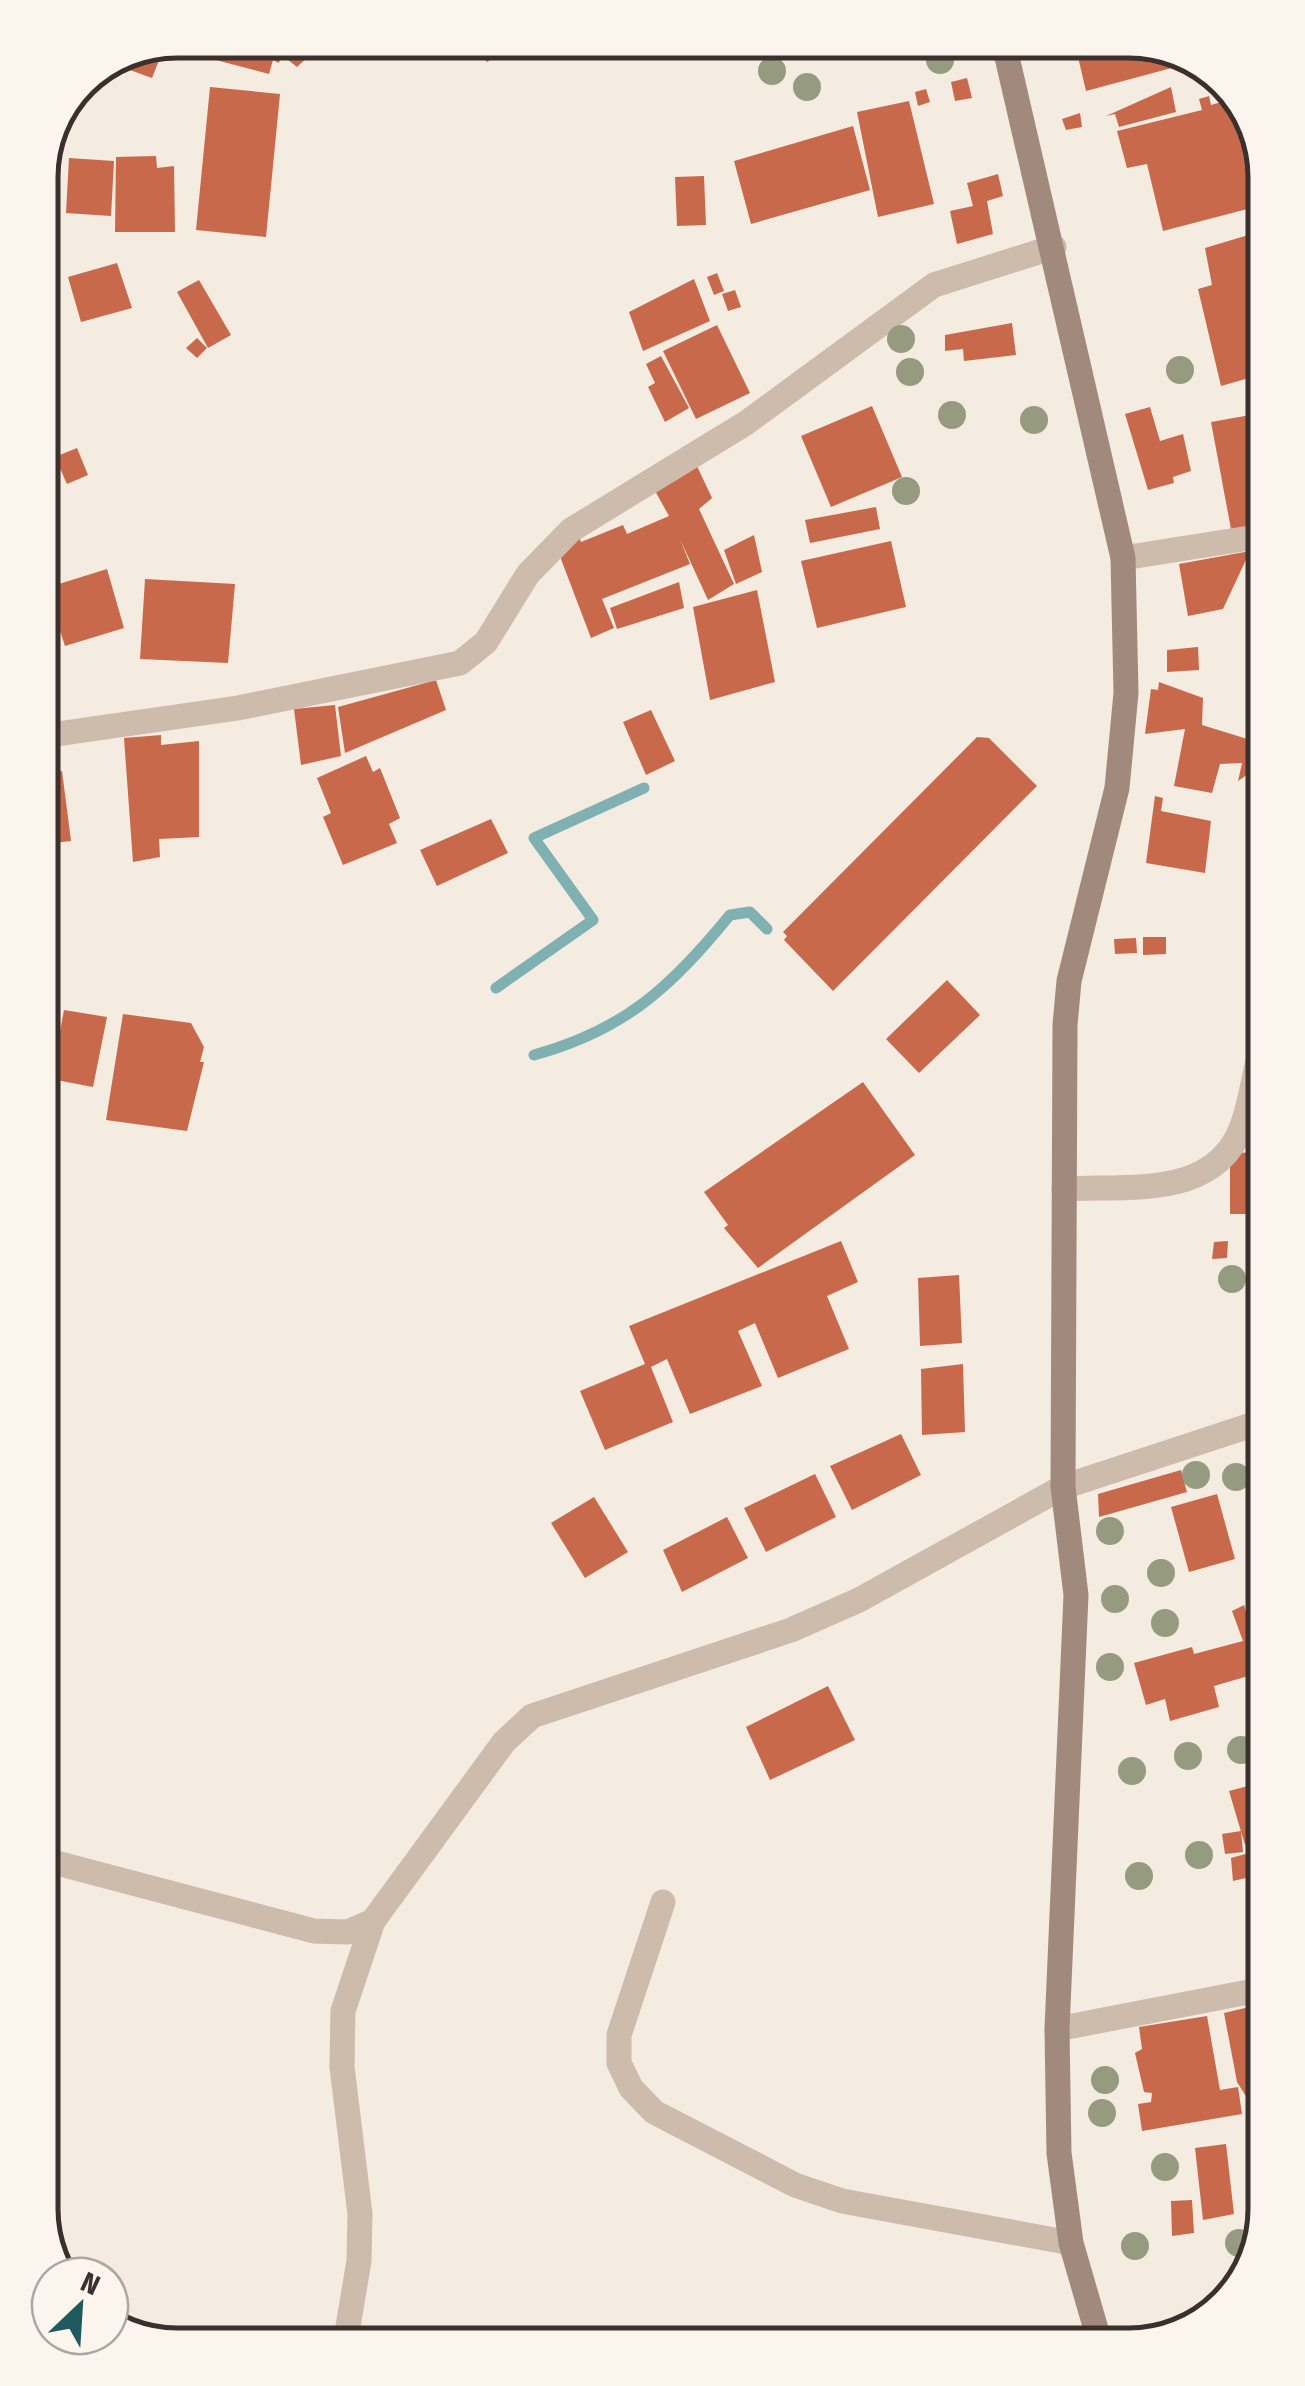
<svg xmlns="http://www.w3.org/2000/svg" width="1305" height="2386" font-family="'Fira Sans Condensed',sans-serif">
<rect width="100%" height="100%" fill="#f4ebe1"/>
<g fill="none" stroke-linecap="round" stroke-linejoin="round">
<!-- stream -->
<g stroke="#7fb0b2" stroke-width="11">
<polyline points="496,988 593,920 534,838 644,788"/>
<path d="M534,1055c91,-25 137,-68 196,-140l20,-3 17,17"/>
</g>
</g>
<!-- building -->
<g fill="#c8694b">
<polygon points="218,40 286,40 279,63 273,60 269,74 212,59"/>
<polygon points="298,40 326,40 297,67 287,59"/>
<polygon points="472,40 520,40 487,62"/>
<polygon points="1074,40 1138,40 1176,55 1179,66 1086,91"/>
<polygon points="165,45 152,78 116,65"/>
<polygon points="967,78 972,98 955,101 951,82"/>
<polygon points="210,87 280,94 266,237 196,230"/>
<polygon points="1171,87 1176,112 1119,127 1115,114 1106,116"/>
<polygon points="926,89 930,102 918,106 915,92"/>
<polygon points="1209,96 1211,105 1235,98 1239,104 1255,159 1255,207 1163,231 1147,164 1127,168 1117,131 1202,110 1199,99"/>
<polygon points="909,101 934,204 878,217 857,112"/>
<polygon points="1080,113 1082,127 1066,130 1062,119"/>
<polygon points="853,126 870,190 751,224 734,161"/>
<polygon points="156,156 157,168 174,166 175,232 115,232 116,157"/>
<polygon points="69,158 114,161 111,216 66,213"/>
<polygon points="998,174 1003,196 987,201 993,234 957,244 950,211 973,206 967,183"/>
<polygon points="704,176 706,225 677,226 675,177"/>
<polygon points="1255,233 1256,376 1221,386 1198,289 1212,285 1205,248"/>
<polygon points="117,263 132,308 81,322 68,277"/>
<polygon points="717,273 724,291 714,295 707,277"/>
<polygon points="694,279 710,321 643,351 629,312"/>
<polygon points="199,280 231,335 208,348 177,292"/>
<polygon points="735,290 741,307 728,311 722,294"/>
<polygon points="1012,323 1016,355 964,361 963,349 945,351 945,335"/>
<polygon points="717,325 750,393 696,419 663,351"/>
<polygon points="197,338 207,348 197,358 186,348"/>
<polygon points="661,356 689,408 665,422 648,387 655,383 646,364"/>
<polygon points="872,406 902,477 831,507 801,436"/>
<polygon points="1150,407 1160,441 1183,434 1191,471 1173,477 1174,483 1148,490 1125,414"/>
<polygon points="1256,414 1256,539 1234,545 1211,422"/>
<polygon points="77,448 88,475 67,484 55,457"/>
<polygon points="696,464 712,498 699,509 734,584 708,600 680,539 690,564 602,599 614,628 591,638 556,546 579,537 581,542 623,525 627,534 669,516 654,489"/>
<polygon points="876,507 880,529 810,543 805,520"/>
<polygon points="754,535 762,572 736,584 724,550"/>
<polygon points="891,541 906,607 817,628 801,561"/>
<polygon points="1250,551 1223,609 1188,616 1179,564"/>
<polygon points="107,569 124,628 65,646 46,588"/>
<polygon points="145,579 235,584 228,663 140,659"/>
<polygon points="679,582 684,608 617,629 610,608"/>
<polygon points="757,590 775,682 710,700 693,607"/>
<polygon points="1198,647 1199,670 1167,672 1167,650"/>
<polygon points="1257,647 1257,676 1255,676 1251,648"/>
<polygon points="436,680 446,710 345,753 338,707"/>
<polygon points="1159,682 1203,698 1202,725 1257,742 1258,767 1238,781 1242,763 1220,764 1212,793 1174,786 1185,729 1145,734 1151,689 1158,690"/>
<polygon points="335,705 341,756 301,765 294,709"/>
<polygon points="651,710 675,761 646,775 623,722"/>
<polygon points="161,735 161,745 199,741 199,837 159,839 160,857 133,862 124,738"/>
<polygon points="977,737 989,738 1037,786 833,991 784,940 787,936 783,932"/>
<polygon points="366,756 373,772 380,768 400,818 389,824 397,843 343,865 323,817 331,813 317,778"/>
<polygon points="62,771 71,841 44,844 43,773"/>
<polygon points="1155,796 1163,798 1161,811 1211,821 1205,873 1146,863"/>
<polygon points="491,819 508,853 437,886 420,850"/>
<polygon points="1143,937 1166,937 1166,954 1143,955"/>
<polygon points="1136,938 1137,953 1115,954 1114,939"/>
<polygon points="947,980 980,1015 919,1073 886,1039"/>
<polygon points="64,1010 107,1017 93,1087 51,1079"/>
<polygon points="123,1014 191,1023 204,1047 200,1062 204,1062 187,1131 106,1120"/>
<polygon points="863,1082 915,1155 758,1268 724,1228 728,1225 704,1192"/>
<polygon points="1259,1098 1260,1214 1230,1214 1230,1152 1252,1153 1255,1099"/>
<polygon points="841,1241 858,1282 827,1296 849,1349 778,1378 755,1323 738,1331 762,1386 690,1414 667,1359 651,1367 673,1422 605,1450 580,1391 645,1364 629,1326"/>
<polygon points="1228,1241 1227,1258 1212,1259 1214,1242"/>
<polygon points="959,1275 962,1343 920,1346 918,1278"/>
<polygon points="963,1364 965,1432 922,1435 921,1369"/>
<polygon points="901,1434 921,1475 852,1510 830,1466"/>
<polygon points="1181,1470 1187,1492 1099,1517 1098,1494"/>
<polygon points="815,1474 836,1517 766,1552 744,1508"/>
<polygon points="1217,1494 1235,1559 1189,1572 1171,1507"/>
<polygon points="594,1497 628,1552 585,1578 551,1523"/>
<polygon points="727,1517 748,1558 682,1592 663,1550"/>
<polygon points="1244,1605 1262,1672 1214,1686 1219,1707 1170,1721 1165,1699 1146,1705 1134,1663 1192,1647 1194,1654 1243,1641 1232,1611"/>
<polygon points="828,1686 855,1740 770,1780 746,1727"/>
<polygon points="1263,1782 1263,1840 1245,1845 1229,1791"/>
<polygon points="1241,1831 1243,1852 1225,1854 1222,1834"/>
<polygon points="1263,1849 1263,1874 1233,1881 1231,1858"/>
<polygon points="1262,2004 1264,2104 1252,2106 1237,2082 1224,2013"/>
<polygon points="1207,2016 1220,2090 1238,2087 1242,2114 1142,2131 1138,2104 1151,2102 1152,2093 1144,2092 1135,2053 1142,2049 1139,2027"/>
<polygon points="1226,2144 1234,2214 1203,2220 1195,2148"/>
<polygon points="1192,2200 1194,2233 1172,2236 1171,2201"/>
</g>
<g fill="none" stroke-linecap="round" stroke-linejoin="round">
<!-- minor -->
<g stroke="#cdbbac" stroke-width="25">
<polyline points="1123,558 1256,537"/>
<polyline points="43,736 238,708 460,663 486,642 528,574 571,530 746,423 934,285 1054,247"/>
<path d="M1064,1189c64,-4 151,11 178,-63 8,-21 11,-46 17,-69"/>
<polyline points="49,1861 314,1931 348,1932 373,1921 504,1742 532,1716 791,1630 859,1600 1063,1487 1261,1422"/>
<polyline points="663,1902 619,2035 619,2063 631,2088 654,2112 795,2185 842,2201 1071,2243"/>
<polyline points="1057,2029 1264,1989"/>
<polyline points="345,2344 359,2261 360,2214 342,2067 343,2011 373,1921"/>
</g>
<!-- secondary -->
<polyline stroke="#a18a7d" stroke-width="25" points="1003,40 1123,558 1126,693 1117,788 1069,981 1065,1025 1063,1487 1076,1595 1057,2029 1059,2153 1071,2243 1098,2336"/>
</g>
<!-- trees -->
<g fill="#969b7f">
<circle cx="940" cy="60" r="14"/>
<circle cx="772" cy="71" r="14"/>
<circle cx="807" cy="87" r="14"/>
<circle cx="901" cy="339" r="14"/>
<circle cx="1180" cy="370" r="14"/>
<circle cx="910" cy="372" r="14"/>
<circle cx="952" cy="415" r="14"/>
<circle cx="1034" cy="420" r="14"/>
<circle cx="906" cy="491" r="14"/>
<circle cx="1232" cy="1279" r="14"/>
<circle cx="1196" cy="1475" r="14"/>
<circle cx="1236" cy="1477" r="14"/>
<circle cx="1110" cy="1531" r="14"/>
<circle cx="1161" cy="1573" r="14"/>
<circle cx="1115" cy="1599" r="14"/>
<circle cx="1165" cy="1623" r="14"/>
<circle cx="1110" cy="1667" r="14"/>
<circle cx="1241" cy="1750" r="14"/>
<circle cx="1188" cy="1756" r="14"/>
<circle cx="1132" cy="1771" r="14"/>
<circle cx="1199" cy="1855" r="14"/>
<circle cx="1139" cy="1876" r="14"/>
<circle cx="1105" cy="2080" r="14"/>
<circle cx="1102" cy="2113" r="14"/>
<circle cx="1165" cy="2167" r="14"/>
<circle cx="1239" cy="2243" r="14"/>
<circle cx="1135" cy="2246" r="14"/>
</g>
<!-- crop -->
<path d="M0 0H1305V2386H0ZM177 58H1129A119 119 0 0 1 1248 177V2209A119 119 0 0 1 1129 2328H177A119 119 0 0 1 58 2209V177A119 119 0 0 1 177 58Z" fill="#fbf5ee" fill-rule="evenodd"/>
<path fill="none" stroke="#3b302b" stroke-width="5" d="M177 58H1129A119 119 0 0 1 1248 177V2209A119 119 0 0 1 1129 2328H177A119 119 0 0 1 58 2209V177A119 119 0 0 1 177 58Z"/>
<!-- north arrow -->
<g transform="translate(80 2306) rotate(25)"><circle r="48" fill="#fbf5ee" stroke="#aea6a0" stroke-width="2.5"/>
<path d="M0-8L18 38L0 25L-18 38Z" fill="#1f5a5e"/>
<text y="-15" font-size="28" font-weight="bold" text-anchor="middle" fill="#3b302b">N</text>
</g>
</svg>
